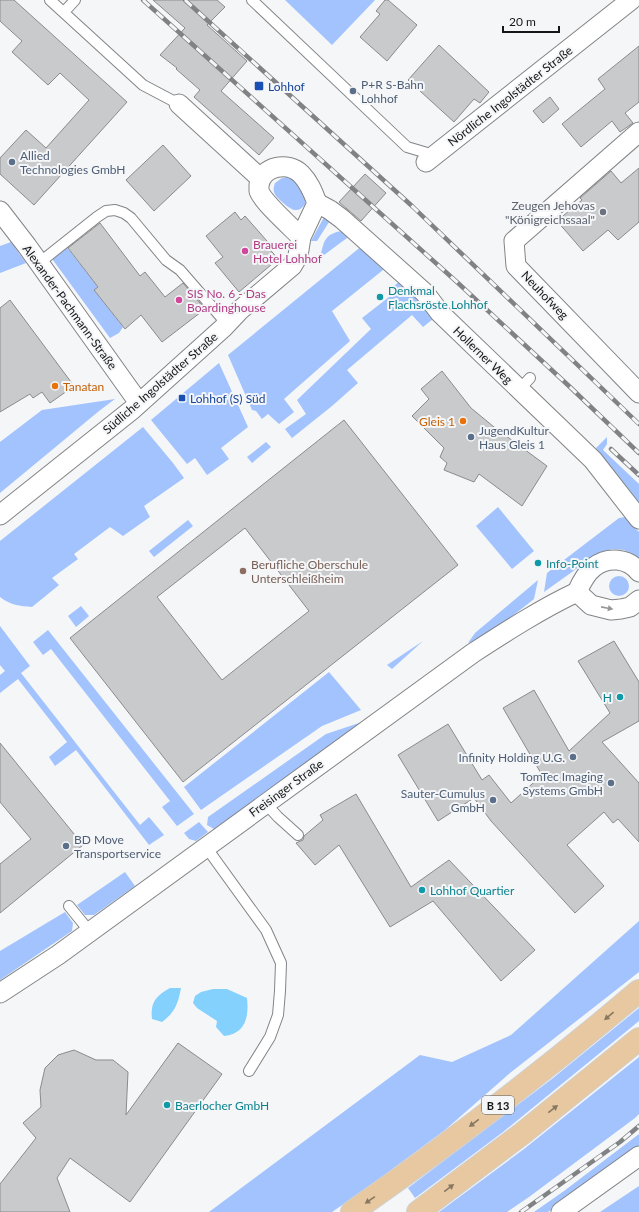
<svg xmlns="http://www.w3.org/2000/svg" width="639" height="1212" font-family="Lato,sans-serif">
<rect width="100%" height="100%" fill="#f5f6f8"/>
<!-- green -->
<g fill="#a2c3fe">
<polygon points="285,0 375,0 332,45"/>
<path d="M288,177c9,4 19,16 17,27 -7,11 -15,5 -23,-2 -3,-3 -7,-6 -8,-10 -1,-3 0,-6 1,-9l7,-5z"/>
<polygon points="324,217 331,219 317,241 311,241"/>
<path d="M342,231l9,4 -31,23c4,-15 3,-24 22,-27z"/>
<polygon points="11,242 26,263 0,273 0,246"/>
<polygon points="65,245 98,287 94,290 123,327 119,333 110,338 50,256"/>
<polygon points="363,245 388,266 332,311 350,341 284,399 294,412 279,424 268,414 262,419 256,411 252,410 228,355"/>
<polygon points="401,280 426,307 433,319 423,327 412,315 347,370 358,383 332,406 292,438 285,429 306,414 297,400 371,329 362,318 398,290 394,286"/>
<polygon points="219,363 248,427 221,448 229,459 207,475 195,458 187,464 151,420"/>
<polygon points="115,399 99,411 0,493 0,442 42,410"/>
<path d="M143,427l30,36 11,15 -40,28 6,11 -27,19 -13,-9 -36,27 4,5 -26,19 7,7 -27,22c-12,-1 -22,-2 -32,-10v-56z"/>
<polygon points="607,437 607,444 603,450 639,484 639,507 632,500 596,448"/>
<polygon points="266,442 271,447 252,463 247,457"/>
<polygon points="498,507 534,551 512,569 476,526"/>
<polygon points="625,517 639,532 639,558 624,550 613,549 600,552 544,592 547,573 619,518"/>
<polygon points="188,520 193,526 154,557 149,551"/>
<circle cx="619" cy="586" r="10"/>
<polygon points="538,580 534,599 483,639 468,643 475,633"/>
<polygon points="81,606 89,616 76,627 68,616"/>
<polygon points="0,626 30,666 21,673 140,825 149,817 164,835 149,845 76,750 55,766 49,757 67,742 18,679 0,693 0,675 5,671 0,665"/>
<polygon points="48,630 194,814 177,826 162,807 170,801 51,649 43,655 33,642"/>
<polygon points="423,641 392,669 387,665"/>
<polygon points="329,672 361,710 322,726 201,810 184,787"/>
<polygon points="362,722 214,829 207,825 208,817 326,734"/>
<polygon points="199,822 208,832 196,841 189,839 184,833"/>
<polygon points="125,872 135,886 94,915 85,915 77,905"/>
<polygon points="65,912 73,923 72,931 0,980 0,951"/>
<polygon points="639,921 639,972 510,1073 445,1130 367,1188 332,1212 209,1212 420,1055 452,1062 511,1035"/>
<polygon points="639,1008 639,1021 503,1132 415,1198 408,1188 553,1078"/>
<polygon points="639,1057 639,1114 635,1118 529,1197 507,1212 439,1212 524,1149"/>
<polygon points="639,1134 639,1148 548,1212 534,1212 564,1191"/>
<polygon points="639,1186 639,1212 600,1212"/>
</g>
<!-- water -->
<g fill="#84d1fe">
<path d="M170,988h11c-3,16 -6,24 -19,34l-10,-3c-2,-17 4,-23 18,-31z"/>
<path d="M213,989h14l20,9c2,18 -1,36 -23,38l-8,-9 1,-6 -20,-13 -4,-5 2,-7 6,-4z"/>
</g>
<!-- building -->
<g fill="#c9cacc" stroke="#8b8b8d" fill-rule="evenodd">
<polygon points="0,0 14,0 127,102 34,205 0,174 0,158 26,130 46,148 89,100 60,73 48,85 12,52 22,41 0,21"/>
<polygon points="153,0 217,0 225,7 207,25 247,61 221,91 274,138 259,155 194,97 200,90 176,69 177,68 160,55 185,28"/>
<polygon points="385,0 388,0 417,25 387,61 360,37 380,14 376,11"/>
<polygon points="439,45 489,92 480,103 474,99 454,122 408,80"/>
<polygon points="639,46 639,102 625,113 633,123 620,132 612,121 581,147 562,124 605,89 598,79"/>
<polygon points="550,97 559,109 543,123 533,111"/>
<polygon points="163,145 191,176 154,211 126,180"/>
<polygon points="639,168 639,222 618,240 608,230 583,251 557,221 582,200 580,198 611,171 621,183"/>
<polygon points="365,174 386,193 361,221 339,202"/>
<polygon points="235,212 241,220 245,216 267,241 267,246 278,259 239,292 215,263 223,257 206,236"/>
<polygon points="100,223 140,276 145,272 165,297 183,283 205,309 162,342 141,315 125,329 94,290 98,287 68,248"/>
<polygon points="10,300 74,386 50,403 42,392 33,398 30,394 0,412 0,308"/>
<polygon points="442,371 471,408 494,427 547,466 522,506 479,474 474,482 444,470 447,463 440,457 444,448 412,416 429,399 421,389"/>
<path d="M344,420l114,145 -275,217 -113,-144zM245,528l64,83 -87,69 -65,-83z"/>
<polygon points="614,641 639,682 639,721 602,742 639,783 639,842 618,819 613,823 604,812 567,845 604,886 575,913 491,821 474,798 438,821 398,755 448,724 482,780 489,775 511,803 542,775 503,708 534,690 569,751 610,713 578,661"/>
<polygon points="0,743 83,845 0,913 0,864 31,839 0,802"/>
<polygon points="356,794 411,887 449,860 535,950 501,981 433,901 390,927 339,845 315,865 296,843 303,840 304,836 323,820 320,815"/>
<polygon points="178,1043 222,1074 130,1202 70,1158 57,1178 70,1212 0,1212 0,1184 36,1138 23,1123 41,1107 40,1090 45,1068 58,1055 74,1050 96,1060 113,1060 128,1072 126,1115"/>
</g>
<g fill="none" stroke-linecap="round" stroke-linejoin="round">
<defs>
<g id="service">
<polyline points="50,0 143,85 179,104"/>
<polyline points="252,0 407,147 434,155"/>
<polyline points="64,12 75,0"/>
<polyline points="39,263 97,217 106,211 115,210 124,213 131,218 166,260 180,270 227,324"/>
<polyline points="519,390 530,378"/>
<polyline points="265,803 278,817 298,835"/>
<polyline points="206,847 266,930 281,963 280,991 278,1015 270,1037 249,1071"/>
<polyline points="69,906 90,932"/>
</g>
<g id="minor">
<polyline points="179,104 260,178"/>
<polyline points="639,132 514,241 516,266 639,393"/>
<polyline points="426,162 631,0"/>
<polyline points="317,203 330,210 342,219 425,293 440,313 593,460 639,519"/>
<polyline points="0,211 27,246 139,403"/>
<path d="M0,515l133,-106 90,-81 17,-18 52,-44 6,-10 3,-19 16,-34c-4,-11 -8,-21 -16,-29 -13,-13 -39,-8 -42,11 0,2 0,4 0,6 4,11 32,36 42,46"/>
<polyline points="577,592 591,605 611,610 621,609 630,607 639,600"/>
<path d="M0,993l58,-38 415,-302c34,-22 68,-44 104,-61 4,-9 9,-19 17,-25 14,-11 34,-9 45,5"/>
<polyline points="561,1212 639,1156"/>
</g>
<g id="primary">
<path d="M352,1212c99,-69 195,-143 287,-221"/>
<polyline points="418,1212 523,1133 639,1039"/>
</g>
</defs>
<!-- service casing -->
<use href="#service" stroke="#838486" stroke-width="12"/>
<!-- minor casing -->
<use href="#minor" stroke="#838486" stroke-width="21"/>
<!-- primary casing -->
<use href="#primary" stroke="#d0d0d0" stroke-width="24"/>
<!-- service -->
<use href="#service" stroke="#fff" stroke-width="10"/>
<!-- minor -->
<use href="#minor" stroke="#fff" stroke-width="19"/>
<!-- primary -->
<use href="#primary" stroke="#e7c8a0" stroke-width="22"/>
<defs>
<g id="rail">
<polyline points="143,0 458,283 570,387 639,453"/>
<polyline points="185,0 412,206 639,424"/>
<polyline points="611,449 639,475"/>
<polyline points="521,1212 620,1142 639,1126"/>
</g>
</defs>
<!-- rail casing -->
<use href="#rail" stroke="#818283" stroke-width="4.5"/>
<!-- rail -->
<use href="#rail" stroke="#f5f6f8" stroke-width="3" stroke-dasharray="9" stroke-linecap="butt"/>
</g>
<!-- one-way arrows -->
<defs><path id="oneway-solid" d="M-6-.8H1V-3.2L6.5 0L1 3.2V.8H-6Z"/></defs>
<use fill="#969696" href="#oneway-solid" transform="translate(607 608) rotate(11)"/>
<g fill="#887862">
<use href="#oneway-solid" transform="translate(609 1016) rotate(140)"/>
<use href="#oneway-solid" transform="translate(553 1109) rotate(-38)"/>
<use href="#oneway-solid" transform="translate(474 1123) rotate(143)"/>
<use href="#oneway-solid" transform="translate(449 1188) rotate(-37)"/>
<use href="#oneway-solid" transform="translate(370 1200) rotate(145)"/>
</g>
<!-- markers -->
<g fill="#1a4fb4" stroke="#f5f6f8" stroke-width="1.5">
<rect x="254" y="81" width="10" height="10" rx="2"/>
<rect x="178" y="394" width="8" height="8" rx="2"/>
</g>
<g fill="#5c6f8a" stroke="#f5f6f8" stroke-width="1.5">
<circle cx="353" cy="91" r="4"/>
<circle cx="12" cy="162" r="4"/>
<circle cx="471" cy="437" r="4"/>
<circle cx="573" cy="757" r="4"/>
<circle cx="611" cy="783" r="4"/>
<circle cx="493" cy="800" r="4"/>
<circle cx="66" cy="846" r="4"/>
</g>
<circle fill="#6b7280" stroke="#f5f6f8" stroke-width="1.5" cx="603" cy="212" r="4"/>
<g fill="#d1479c" stroke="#f5f6f8" stroke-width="1.5">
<circle cx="245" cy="251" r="4"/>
<circle cx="179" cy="300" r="4"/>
</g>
<g fill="#0f9aa8" stroke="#f5f6f8" stroke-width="1.5">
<circle cx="380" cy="297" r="4"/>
<circle cx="538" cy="563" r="4"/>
<circle cx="620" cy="697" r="4"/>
<circle cx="422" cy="890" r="4"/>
<circle cx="167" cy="1105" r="4"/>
</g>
<g fill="#e8710a" stroke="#f5f6f8" stroke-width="1.5">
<circle cx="55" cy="386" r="4"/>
<circle cx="463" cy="421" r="4"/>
</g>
<circle fill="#8d6e63" stroke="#f5f6f8" stroke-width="1.5" cx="243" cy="571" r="4"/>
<g text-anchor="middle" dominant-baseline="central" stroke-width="4" stroke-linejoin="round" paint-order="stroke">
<!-- shield labels -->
<rect fill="#f5f6f8" stroke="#58595a" stroke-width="1" x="482" y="1096" width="32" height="18" rx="3"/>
<g font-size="11" font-weight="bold" fill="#151616">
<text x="498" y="1105">B 13</text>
</g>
<!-- service labels -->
<g font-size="12" fill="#4e5e75" stroke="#f5f6f8" text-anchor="start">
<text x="361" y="84">P+R S-Bahn<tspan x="361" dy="14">Lohhof</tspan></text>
<text x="20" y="155">Allied<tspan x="20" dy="14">Technologies GmbH</tspan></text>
<text x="479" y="430">JugendKultur<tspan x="479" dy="14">Haus Gleis 1</tspan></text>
<text x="565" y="757" text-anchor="end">Infinity Holding U.G.</text>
<text x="603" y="776" text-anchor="end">TomTec Imaging<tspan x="603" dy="14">Systems GmbH</tspan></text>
<text x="485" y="793" text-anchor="end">Sauter-Cumulus<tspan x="485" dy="14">GmbH</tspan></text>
<text x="74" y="839">BD Move<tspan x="74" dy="14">Transportservice</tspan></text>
</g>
<!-- transit labels -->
<g font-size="12" fill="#164399" stroke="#f5f6f8" text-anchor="start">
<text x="268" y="86">Lohhof</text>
<text x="190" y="398">Lohhof (S) Süd</text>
</g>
<!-- street labels -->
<g font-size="12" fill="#151616" stroke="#f5f6f8">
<text transform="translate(510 96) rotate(-38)">Nördliche Ingolstädter Straße</text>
<text transform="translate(545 295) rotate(46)">Neuhofweg</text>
<text transform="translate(70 307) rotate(54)">Alexander-Pachmann-Straße</text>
<text transform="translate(483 355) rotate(44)">Hollerner Weg</text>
<text transform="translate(160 383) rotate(-41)">Südliche Ingolstädter Straße</text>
<text transform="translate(286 788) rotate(-36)">Freisinger Straße</text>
</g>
<!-- worship labels -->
<g font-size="12" fill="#5b616d" stroke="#f5f6f8" text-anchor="end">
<text x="595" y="205">Zeugen Jehovas<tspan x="595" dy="14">"Königreichssaal"</tspan></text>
</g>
<!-- hotel labels -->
<g font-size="12" fill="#b23c85" stroke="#f5f6f8" text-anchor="start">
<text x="253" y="244">Brauerei<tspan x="253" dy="14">Hotel Lohhof</tspan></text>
<text x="187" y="293">SIS No. 6 - Das<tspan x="187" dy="14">Boardinghouse</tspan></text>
</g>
<!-- culture labels -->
<g font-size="12" fill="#0d838f" stroke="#f5f6f8" text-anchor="start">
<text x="388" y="290">Denkmal<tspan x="388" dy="14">Flachsröste Lohhof</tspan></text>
<text x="546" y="563">Info-Point</text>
<text x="612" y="697" text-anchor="end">H</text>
<text x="430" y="890">Lohhof Quartier</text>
<text x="175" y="1105">Baerlocher GmbH</text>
</g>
<!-- food labels -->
<g font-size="12" fill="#c56008" stroke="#f5f6f8" text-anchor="start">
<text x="63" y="386">Tanatan</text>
<text x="455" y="421" text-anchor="end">Gleis 1</text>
</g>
<!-- education labels -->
<g font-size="12" fill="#785e54" stroke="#f5f6f8" text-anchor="start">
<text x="251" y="564">Berufliche Oberschule<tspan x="251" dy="14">Unterschleißheim</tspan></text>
</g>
</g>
<!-- scale -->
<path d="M503 26v6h56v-6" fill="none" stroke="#151616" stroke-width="2"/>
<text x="509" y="26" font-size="12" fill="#151616" stroke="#f5f6f8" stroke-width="3" paint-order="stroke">20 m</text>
</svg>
